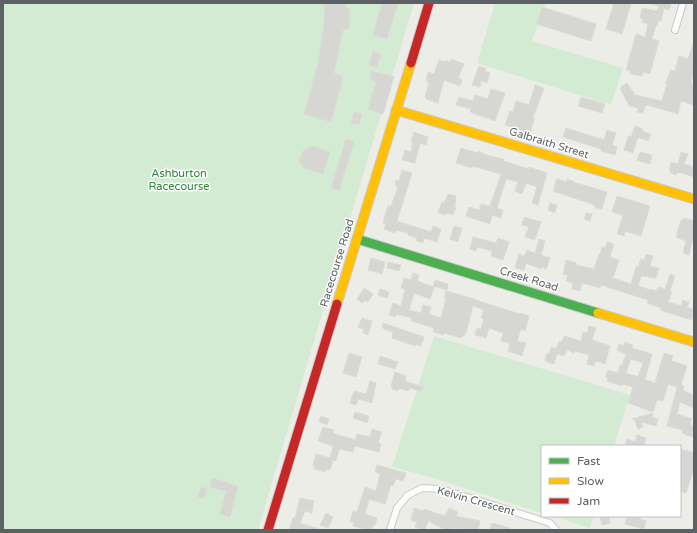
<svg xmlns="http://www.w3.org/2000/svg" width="697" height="533" font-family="'Varela Round',sans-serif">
<rect width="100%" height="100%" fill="#edede8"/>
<!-- green -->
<g fill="#d4ebd3">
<polygon points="3,3 414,3 258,530 3,530"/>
<polygon points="495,3 546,3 532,41 623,68 611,105 477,63"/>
<polygon points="434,336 630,395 614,446 542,446 542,513 430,477 392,467"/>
<polygon points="552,516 594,516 590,528"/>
</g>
<!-- building -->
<g fill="#d6d6d3" stroke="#dcdbd7" fill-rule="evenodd">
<polygon points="325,3 346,3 346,8 350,8 349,28 343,30 334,73 343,77 331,122 304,114 318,64 324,24"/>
<polygon points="382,3 398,3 387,39 373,35"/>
<polygon points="614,3 631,3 622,34 606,29"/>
<polygon points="653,3 671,3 669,10 664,8 661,21 659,20 657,26 656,25 652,39 659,41 650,74 643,72 642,76 630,74 630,71 626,70 636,34 645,37 648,24 642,22 643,19 640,18 642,8 657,11 659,6 652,4"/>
<polygon points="542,7 596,24 591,41 537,24"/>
<polygon points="693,44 694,44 694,72 691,83 694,84 694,105 681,101 678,114 647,105 646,106 645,106 643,113 637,112 638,108 629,106 620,88 627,83 635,95 662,101 667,84 665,84 671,70 675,71 679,56 688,59"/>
<polygon points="373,51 381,54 377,67 369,65"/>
<polygon points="451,59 464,64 458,78 462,80 460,86 444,80 438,103 426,99 426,98 425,97 429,83 426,80 428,72 434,74 439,60 446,62 446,60 450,62"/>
<polygon points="479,66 486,68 485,71 490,73 487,83 481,81 480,87 472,85"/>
<polygon points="371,71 394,77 383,114 368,109 376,82 371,80"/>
<polygon points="535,85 544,88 533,118 534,119 530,134 505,125 510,111 513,112 516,101 529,105"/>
<polygon points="491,89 505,93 495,121 470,112 471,109 456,105 459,97 473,101 475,95 488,99"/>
<polygon points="581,97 605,104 602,113 578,106"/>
<polygon points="354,112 362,114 359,125 351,123"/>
<polygon points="635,126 643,129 642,131 651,134 648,141 638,137 633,153 624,150 628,136 631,137"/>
<polygon points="566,128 604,140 607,130 616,133 612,145 617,147 615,155 601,151 601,149 563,137"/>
<polygon points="414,132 428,137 426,145 420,143 415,163 402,160 405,150 411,152 413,141 411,141"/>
<polygon points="346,139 354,142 339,191 331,188"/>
<polygon points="311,146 330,152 323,174 304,168 299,161 303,151"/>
<polygon points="461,148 478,153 478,151 486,155 504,159 503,161 529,169 529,167 547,173 538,205 532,203 537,187 526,183 522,194 515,191 518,182 506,179 497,208 503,210 501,218 492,215 490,224 466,216 469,207 479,210 481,204 490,206 501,174 472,166 472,168 456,163"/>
<polygon points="640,152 652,155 650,164 637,160"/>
<polygon points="681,152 688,154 684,164 694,167 694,177 682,173 676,173 676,175 670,173 671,170 669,170 671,162 678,164"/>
<polygon points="402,170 412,173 397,221 431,232 433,226 441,229 437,242 424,238 423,243 416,241 417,238 408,235 408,233 396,230 395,233 384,229 386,224 383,223 385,215 388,206 391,206 398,187 395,186 396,180 399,181"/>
<polygon points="557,179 566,182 567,179 573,181 573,182 607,192 602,209 594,207 595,205 553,191"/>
<polygon points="448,194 456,196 455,200 456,200 454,207 456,207 453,215 446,213 445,215 438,213 442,202 444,203"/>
<polygon points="617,196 650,206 641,236 625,231 624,236 617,234 623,215 612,212"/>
<polygon points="550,203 557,205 555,213 548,210"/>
<polygon points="586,213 592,214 590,221 584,219"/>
<polygon points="524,217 541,222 535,240 525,237 529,227 522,225"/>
<polygon points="684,218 694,221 694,242 692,242 689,255 683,253 686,241 676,237 681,220 683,220"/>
<polygon points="454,226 462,228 458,242 450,239"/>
<polygon points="473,237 496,243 498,238 509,242 503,260 491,256 492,251 477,247 476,251 470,249"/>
<polygon points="539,239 545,241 541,255 550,258 546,269 541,267 541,269 526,263 524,270 515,268 519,254 524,256 527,250 535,253"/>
<polygon points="607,242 614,244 610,257 619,260 613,278 631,284 636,267 638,267 641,259 644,260 646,254 653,256 650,266 659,268 656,278 641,276 638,286 651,290 652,289 656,291 658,287 665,289 670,274 675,276 670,291 672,292 668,302 681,306 683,300 689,302 687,307 694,310 692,320 660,310 661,308 647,303 648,300 601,285 600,288 582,283 580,291 572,289 573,283 566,281 568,275 563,274 566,260 576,263 576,265 594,269 599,254 600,254 602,247 605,248"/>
<polygon points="371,258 385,262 382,274 368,270"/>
<polygon points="388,262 401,265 399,271 387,268"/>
<polygon points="413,273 419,275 417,281 434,287 430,299 414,293 409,310 421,313 423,305 431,307 429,314 441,318 446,298 444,297 446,291 475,299 475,300 520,314 520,313 529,316 525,331 521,329 517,341 526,343 522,356 508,351 510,343 501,341 503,333 489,328 486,338 475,335 477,328 481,329 484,319 481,318 484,310 473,306 466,333 464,336 462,335 461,338 444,333 444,335 433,332 434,328 411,321 412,318 396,314 395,317 389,315 393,303 401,306 405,289 401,288 404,278 411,280"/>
<polygon points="435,280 448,284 447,290 433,286"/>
<polygon points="364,288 373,294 368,302 365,300 362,303 357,299"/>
<polygon points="380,289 389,292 387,298 378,295"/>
<polygon points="362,318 372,321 368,335 363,333 364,329 358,327"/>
<polygon points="383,323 424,337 421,346 416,344 415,346 392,338 393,332 382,328"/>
<polygon points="589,326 596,328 592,340 610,346 605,364 596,361 594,366 587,364 589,355 575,351 574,353 567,350 564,356 557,354 554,364 545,361 547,353 549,354 551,347 556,349 559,341 562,342 564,336 581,341 583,332 587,333"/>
<path d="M625,342l8,3 -1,3 20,6 -7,26 10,3 9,-30 9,3 -2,5 16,5 -6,19 3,1 -1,5 11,4v13l-14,-6 -3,12 15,5 -2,5 4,2 -2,11 -10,-4 1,-3 -16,-4 10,-39 -9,-3 -5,17 -6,-1 -4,12 -25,-9 5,-16 -11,-3v2l-15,-5 1,-3 -3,-1 3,-7 10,3 2,-8 2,1 4,-12 -9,-4 2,-6 5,2zM631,359l12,4 -5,14 -12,-4z"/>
<polygon points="349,353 362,357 356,377 343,373"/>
<polygon points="380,356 398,362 395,369 378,364"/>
<polygon points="395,372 406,376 405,381 423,387 421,391 410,388 408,391 399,388 398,391 392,389 393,387 391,386"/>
<polygon points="370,381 376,383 372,403 358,399 356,405 350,403 354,391 366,394"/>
<polygon points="355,412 369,416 367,423 353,418"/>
<polygon points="653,413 652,417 658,419 656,426 641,422 643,427 638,429 635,420 632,419"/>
<polygon points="321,416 329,419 327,425 319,422"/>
<polygon points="323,427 334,430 333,433 342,436 355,440 357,434 370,437 372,429 382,432 378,443 381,444 379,452 355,446 353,452 339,449 336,461 333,460 330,470 326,469 326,472 314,469 314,466 313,465 316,454 330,458 333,446 318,441"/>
<polygon points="637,435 646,438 644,446 625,446 627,439 635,442"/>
<polygon points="680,449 694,453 694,469 686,493 680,491"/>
<polygon points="377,465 406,473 403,481 396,479 393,486 391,485 385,504 369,499 365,514 377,518 375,525 373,525 372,530 369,530 353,526 354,522 350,522 353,511 357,512 365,487 376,491 380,474 375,472"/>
<polygon points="212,478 238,486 230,517 220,514 226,491 210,487"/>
<polygon points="201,487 207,489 204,498 198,497"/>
<polygon points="300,498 314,501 312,513 305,511 300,523 319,529 319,530 289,530 293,518 295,518"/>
<polygon points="414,508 423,511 424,509 445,516 449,508 458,512 456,516 480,521 478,530 452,528 451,530 446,530 428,521 425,530 415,527 417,522 411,520"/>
<polygon points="326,513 333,517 328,528 320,525"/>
<polygon points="600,516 609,516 610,523 602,525"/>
<polygon points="627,516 641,517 640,519 646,521 644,529 625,524"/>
<polygon points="492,523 510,528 509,530 490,530"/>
</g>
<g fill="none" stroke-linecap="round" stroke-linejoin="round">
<defs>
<g id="street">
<polyline points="675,30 683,3"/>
<polyline points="390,530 397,508 408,495 422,488 441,489 550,523 556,530"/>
</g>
<polyline id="fast" points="357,239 598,313"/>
<g id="slow">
<polyline points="396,110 694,199"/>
<polyline points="337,304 411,63"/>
<polyline points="598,313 694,342"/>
</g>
<g id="jam">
<polyline points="411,63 429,3"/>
<polyline points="268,530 337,304"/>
</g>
</defs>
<!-- street casing -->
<use href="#street" stroke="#c9cac8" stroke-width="8"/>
<!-- fast casing -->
<use href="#fast" stroke="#cbcbcb" stroke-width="11"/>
<!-- slow casing -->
<use href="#slow" stroke="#cbcbcb" stroke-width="11"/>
<!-- jam casing -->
<use href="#jam" stroke="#cbcbcb" stroke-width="11"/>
<!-- street -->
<use href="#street" stroke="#fcfcfc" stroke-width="6"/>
<!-- fast -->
<use href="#fast" stroke="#4caf50" stroke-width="9"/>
<!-- slow -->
<use href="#slow" stroke="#ffc107" stroke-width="9"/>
<!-- jam -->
<use href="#jam" stroke="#c62828" stroke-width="9"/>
</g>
<g text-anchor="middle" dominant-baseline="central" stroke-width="3" stroke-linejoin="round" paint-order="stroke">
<!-- street labels -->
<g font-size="11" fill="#5c6166" stroke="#fff">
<text transform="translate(549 143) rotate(17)">Galbraith Street</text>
<text transform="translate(337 263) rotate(-73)">Racecourse Road</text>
<text transform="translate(529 279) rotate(17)">Creek Road</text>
<text transform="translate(476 501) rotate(16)">Kelvin Crescent</text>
</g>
<!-- park labels -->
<g font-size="11" fill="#2f8336" stroke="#fff">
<text x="179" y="173">Ashburton<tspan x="179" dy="13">Racecourse</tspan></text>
</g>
</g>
<!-- border -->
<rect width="697" height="533" fill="none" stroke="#5c6166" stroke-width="8"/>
<!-- legend -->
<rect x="541" y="445" width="140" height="72" fill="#ffffff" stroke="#bec0c2"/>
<rect x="549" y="458" width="20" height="6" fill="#4caf50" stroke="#bec0c2"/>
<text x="577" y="465" font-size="12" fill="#5c6166">Fast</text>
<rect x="549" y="478" width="20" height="6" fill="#ffc107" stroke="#bec0c2"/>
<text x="577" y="485" font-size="12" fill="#5c6166">Slow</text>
<rect x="549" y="498" width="20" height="6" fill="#c62828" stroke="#bec0c2"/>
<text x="577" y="505" font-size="12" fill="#5c6166">Jam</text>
</svg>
